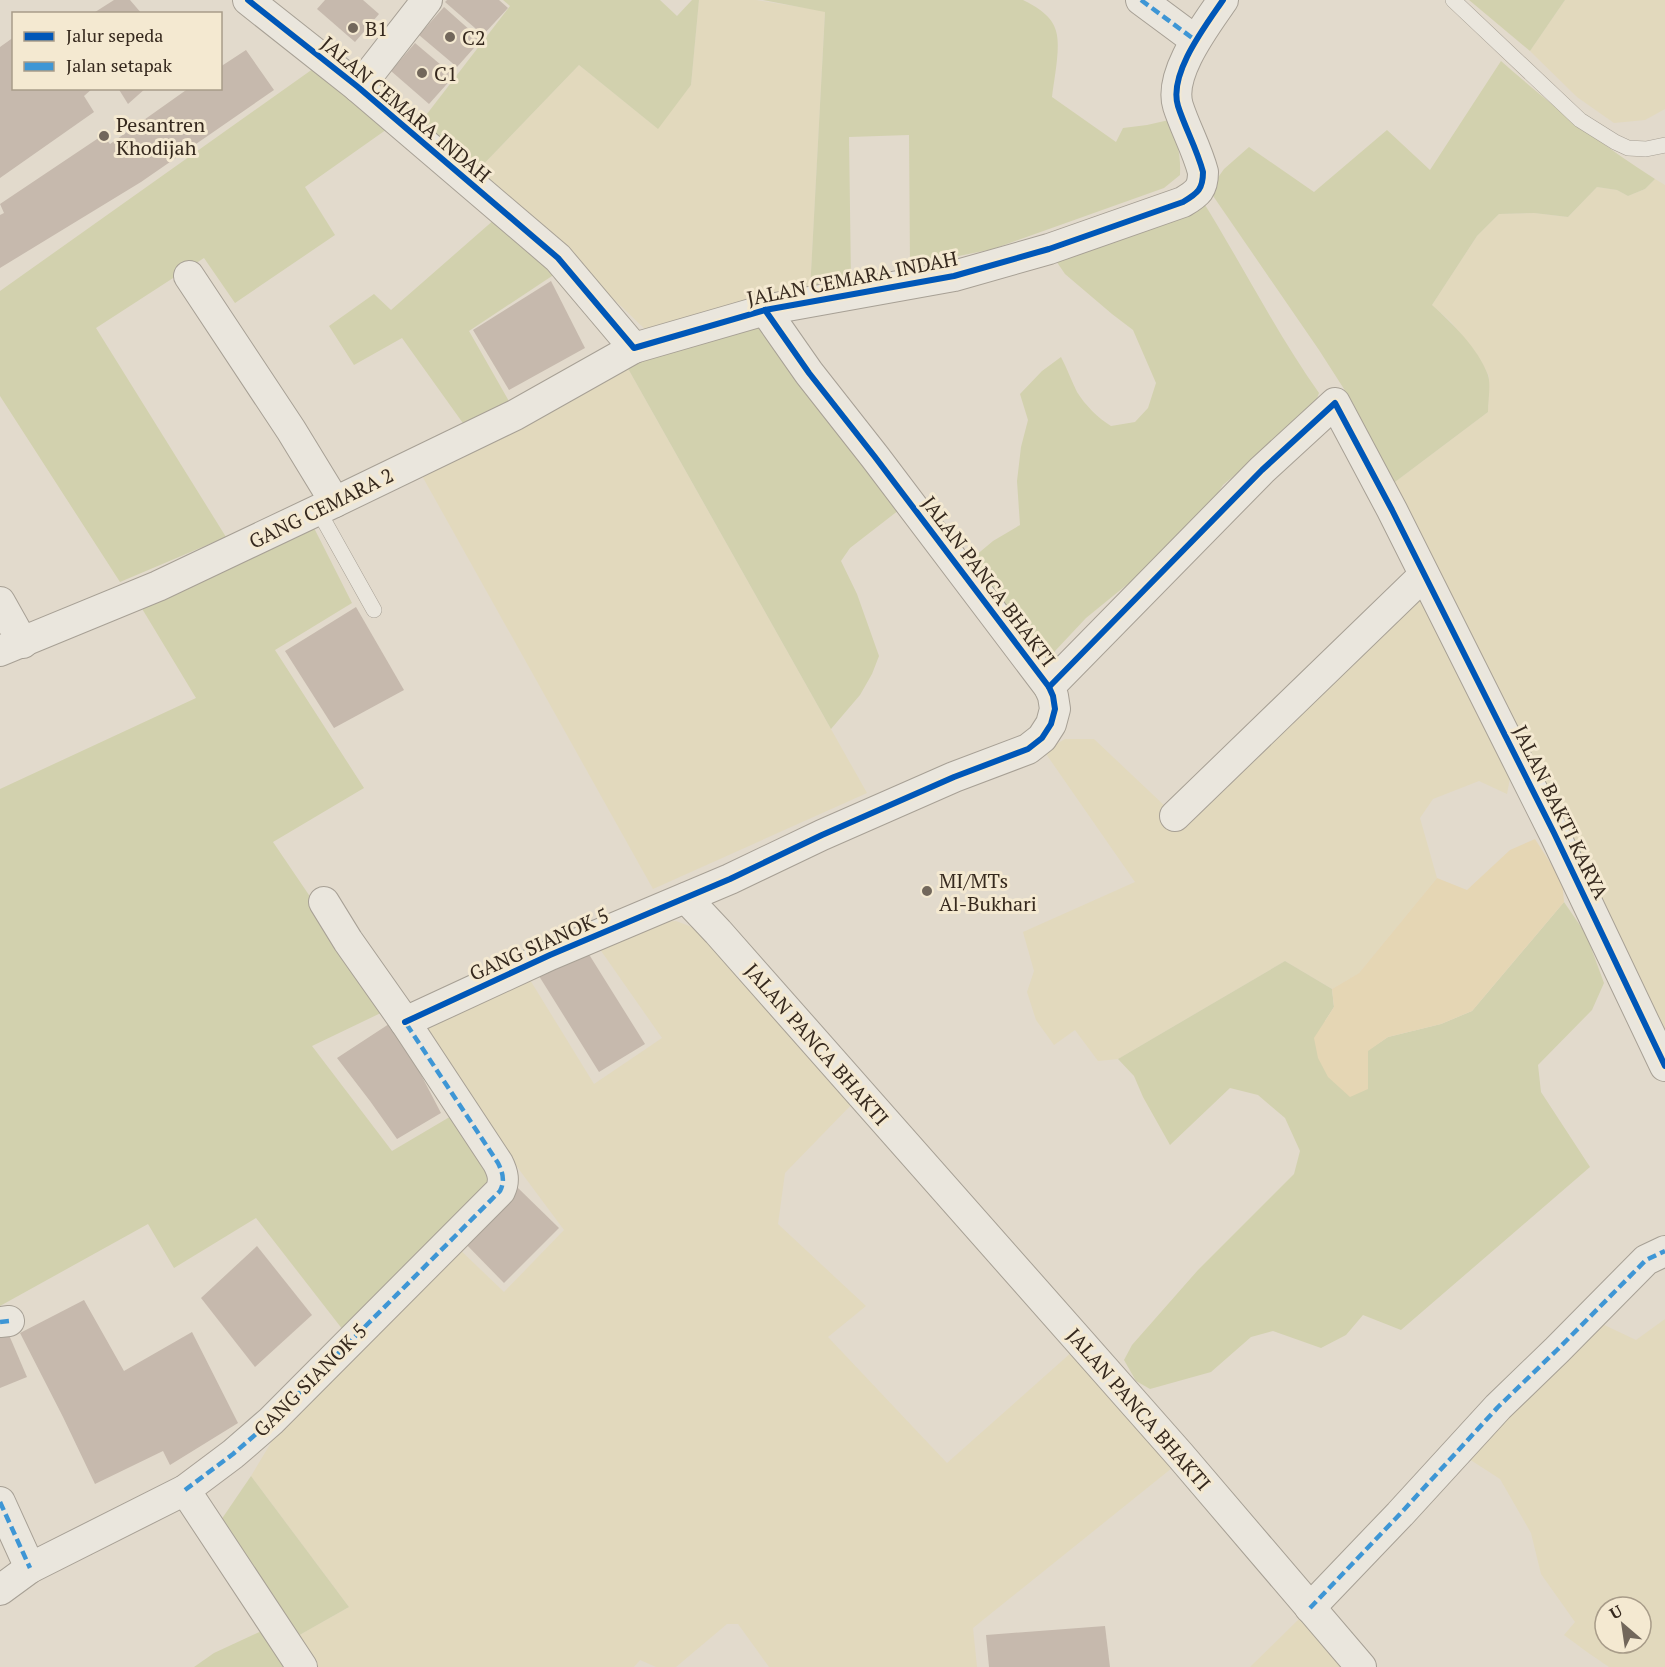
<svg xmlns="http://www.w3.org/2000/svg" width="1665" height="1667" font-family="'PT Serif',serif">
<rect width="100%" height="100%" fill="#e2dacc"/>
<!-- farmland -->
<g fill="#e2d9bd" fill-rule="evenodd">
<polygon points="699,0 756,0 825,11 810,291 652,336 509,198 477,171 579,65 657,128 691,85"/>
<polygon points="1565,0 1665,0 1665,109 1645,120 1614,123 1577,97 1530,51"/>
<polygon points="1655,179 1665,185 1665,1041 1391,485 1488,412 1489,376 1476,353 1451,322 1432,305 1477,236 1499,214 1534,213 1568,217 1597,187 1617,190 1628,196 1645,189"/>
<polygon points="626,365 867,793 653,889 421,474"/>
<polygon points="1419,598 1429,606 1510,778 1507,794 1479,781 1433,799 1420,818 1437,878 1359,973 1332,989 1285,961 1118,1059 1098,1061 1075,1030 1054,1045 1036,1020 1027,992 1034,971 1023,932 1135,882 1044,751 1065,739 1094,739 1186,826"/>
<polygon points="676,921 700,930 854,1102 785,1173 778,1224 866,1306 828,1337 947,1463 1073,1351 1172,1468 973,1628 977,1667 769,1667 738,1624 727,1624 676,1667 656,1667 640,1660 634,1667 316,1667 296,1637 349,1607 251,1476 275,1436 455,1245 504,1292 564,1230 509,1156 422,1026 527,975 594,1084 662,1038 597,945 648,923"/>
<path d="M1665,1319v348h-56l-22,-15 -23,-17 11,-13 -34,-48 -10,-41 -31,-54 -31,-20 129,-137 38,18zM1605,1607h36v36h-36z"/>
<polygon points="1299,1619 1344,1667 1250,1667"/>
</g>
<!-- green -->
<g fill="#d2d1ae">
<polygon points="503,0 660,0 677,16 692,0 699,0 691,85 658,129 579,65 477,171 420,123 510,6"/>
<path d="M763,0h260c13,6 30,17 33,31 5,16 -2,48 -4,66l64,45 7,-14 24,-3 22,-5c8,19 12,34 11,55l-16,13 -171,61 -83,17 -1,-131 -60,2 2,143 -41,11 15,-279z"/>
<polygon points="1469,0 1565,0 1530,51"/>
<path d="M1501,61c50,44 98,82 154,118l-10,10 -17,7 -11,-6 -20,-3 -29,30 -34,-4 -35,1 -22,22 -45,69c21,19 46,43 56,70 3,10 0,26 0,37l-97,73 -38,-82 -34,-53 -110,-160 15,-21 25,-22 65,45 73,-62 43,40z"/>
<polygon points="317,66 390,127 305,187 335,235 235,303 204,258 96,328 226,537 120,582 0,396 0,291"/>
<path d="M1200,197c41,65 75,134 119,196l-4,11 -30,29 -62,52 -14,22 -69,67 -54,44 -31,33 -3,14 -83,-104 24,-20 27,-16 -3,-44 4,-34 7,-27 -8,-26 22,-23 19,-14c6,11 10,23 16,35 8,13 21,26 34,34l24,-4 13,-14 8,-25 -23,-53 -21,-16 -47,-40 -13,-19z"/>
<polygon points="495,219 558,272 469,331 510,403 465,426 402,338 354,365 329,326 374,294 391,310"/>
<polygon points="761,325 899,510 850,548 841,561 857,594 879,656 872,674 860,695 831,729 626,365"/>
<polygon points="312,524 352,603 275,650 364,788 273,842 387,1010 312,1046 392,1151 453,1115 494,1176 343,1330 256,1218 174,1268 148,1224 0,1306 0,789 196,698 141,607"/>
<polygon points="1564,902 1586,934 1604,983 1592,1010 1538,1065 1541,1092 1590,1167 1401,1330 1363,1315 1346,1335 1321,1348 1273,1331 1251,1337 1211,1372 1150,1389 1136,1381 1124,1360 1132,1345 1198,1270 1294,1174 1300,1151 1285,1118 1258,1095 1230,1088 1170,1145 1143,1097 1134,1076 1118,1059 1285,961 1332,989 1334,1007 1325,1021 1368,1089 1367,1051 1388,1037 1441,1024 1472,1011"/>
<polygon points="251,1476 349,1607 296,1637 219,1523"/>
<polygon points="266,1629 292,1667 194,1667 214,1653"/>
</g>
<!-- sand -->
<polygon fill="#e5d6b4" points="1535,839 1562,881 1564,902 1472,1011 1441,1024 1388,1037 1368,1051 1368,1089 1350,1097 1328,1077 1318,1058 1314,1038 1334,1007 1332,989 1359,973 1437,878 1467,890 1510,850"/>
<!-- building -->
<g fill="#c6b9ad">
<polygon points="114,0 130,0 142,14 92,14"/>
<polygon points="325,0 363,0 379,14 355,42 317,9"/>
<polygon points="447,0 499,0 508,8 483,35 445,2"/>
<polygon points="444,7 481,40 457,67 419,35"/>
<polygon points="14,37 14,88 93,88 84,96 94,112 0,178 0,47"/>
<polygon points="415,43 454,76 429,104 391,71"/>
<polygon points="246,50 274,90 141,182 0,268 0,215 4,213 0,204 103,135 110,144 189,88 220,88 220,67"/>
<polygon points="118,88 146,88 128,104"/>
<polygon points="551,281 585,348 509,390 473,330"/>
<polygon points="356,607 404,690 334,728 285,651"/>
<polygon points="585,948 645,1044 599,1072 539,976"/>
<polygon points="389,1024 418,1069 441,1113 397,1139 370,1101 337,1058"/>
<polygon points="517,1187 559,1228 504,1283 461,1239"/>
<polygon points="257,1246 312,1315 255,1367 201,1298"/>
<polygon points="84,1300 124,1371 192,1332 238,1423 170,1465 163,1451 95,1484 63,1417 20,1333"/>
<polygon points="6,1328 27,1377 0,1388 0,1330"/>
<polygon points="1105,1626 1110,1667 989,1667 986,1635"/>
</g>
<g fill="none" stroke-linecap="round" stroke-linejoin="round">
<defs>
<g id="service">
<polyline points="1453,0 1580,120 1615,142 1628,148 1646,149 1665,145"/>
<polyline points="318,510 374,610"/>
</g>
<g id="minor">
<path d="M248,0l110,87 200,171 76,90 131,-38 189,-34 95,-27 134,-47c15,-9 20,-13 20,-30 -6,-23 -18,-44 -25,-66 -10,-32 28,-81 45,-106"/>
<polyline points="1141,0 1195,40"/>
<polyline points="358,87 367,77 427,0"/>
<polyline points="189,276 291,430 335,502"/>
<polyline points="0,602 23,643"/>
<polyline points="0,651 158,586 335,502 515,415 634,348"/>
<polyline points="1049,687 1262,470 1335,403 1392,510 1554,833 1665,1066"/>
<polyline points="1175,816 1424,575"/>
<polyline points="686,898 718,932 1180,1455 1361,1667"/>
<polyline points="405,1022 550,955 730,879 822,835 954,777 1028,749 1042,738 1051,724 1055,709 1053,696 1049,687 875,457 809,373 765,310"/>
<polyline points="0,1322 9,1321"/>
<polyline points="185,1490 302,1667"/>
<polyline points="0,1502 30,1568"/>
<path d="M0,1590l30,-22 155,-78 48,-36 38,-33 229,-230c5,-10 3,-18 -2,-28l-93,-141 -57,-81 -24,-39"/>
<polyline points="1310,1608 1400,1514 1498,1407 1557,1350 1646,1260 1665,1251"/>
</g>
</defs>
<!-- service casing -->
<use href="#service" stroke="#a7a095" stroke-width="16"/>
<!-- minor casing -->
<use href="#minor" stroke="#a7a095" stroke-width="32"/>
<!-- service -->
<use href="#service" stroke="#eae6dd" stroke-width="15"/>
<!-- minor -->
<use href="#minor" stroke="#eae6dd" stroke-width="30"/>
<!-- quiet -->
<g stroke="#3e96d5" stroke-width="4.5" stroke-dasharray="9 4.5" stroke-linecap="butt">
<polyline points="1141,0 1195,40"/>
<polyline points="0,1322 9,1321"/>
<path d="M185,1490l48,-36 38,-33 229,-230c5,-10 3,-18 -2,-28l-93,-141 4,-2"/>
<polyline points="0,1502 30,1568"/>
<polyline points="1310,1608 1400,1514 1498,1407 1557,1350 1646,1260 1665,1251"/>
</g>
<defs>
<g id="cycleway">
<path d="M248,0l110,87 200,171 76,90 131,-38 189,-34 95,-27 134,-47c15,-9 20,-13 20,-30 -6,-23 -18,-44 -25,-66 -10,-32 28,-81 45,-106"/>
<polyline points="1049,687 1262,470 1335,403 1392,510 1554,833 1665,1066"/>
<polyline points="405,1022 550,955 730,879 822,835 954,777 1028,749 1042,738 1051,724 1055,709 1053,696 1049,687 875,457 809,373 765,310"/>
</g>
</defs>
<!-- cycleway casing -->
<use href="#cycleway" stroke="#f4e9d1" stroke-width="10"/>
<!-- cycleway -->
<use href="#cycleway" stroke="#0057b8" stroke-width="6"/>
</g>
<!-- markers -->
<g fill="#72675b" stroke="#f4e9d1" stroke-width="2">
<circle cx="353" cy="28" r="6"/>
<circle cx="450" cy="37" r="6"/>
<circle cx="422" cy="73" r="6"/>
<circle cx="104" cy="136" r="6"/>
<circle cx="927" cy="891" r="6"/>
</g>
<g text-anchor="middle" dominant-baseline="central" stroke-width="6" stroke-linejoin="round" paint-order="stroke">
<!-- poi labels -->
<g font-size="20" fill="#36291e" stroke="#f4e9d1" text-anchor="start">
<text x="365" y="28">B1</text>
<text x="462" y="37">C2</text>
<text x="434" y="73">C1</text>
<text x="116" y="124">Pesantren<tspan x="116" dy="23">Khodijah</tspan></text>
<text x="939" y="880">MI/MTs<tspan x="939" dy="23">Al-Bukhari</tspan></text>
</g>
<!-- street labels -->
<g font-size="20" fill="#36291e" stroke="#f4e9d1">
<text transform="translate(406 109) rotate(40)">JALAN CEMARA INDAH</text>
<text transform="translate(852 278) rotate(-11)">JALAN CEMARA INDAH</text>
<text transform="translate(321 508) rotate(-26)">GANG CEMARA 2</text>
<text transform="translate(989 581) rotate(53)">JALAN PANCA BHAKTI</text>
<text transform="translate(1561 812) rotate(64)">JALAN BAKTI KARYA</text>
<text transform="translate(539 944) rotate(-24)">GANG SIANOK 5</text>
<text transform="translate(817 1044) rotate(49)">JALAN PANCA BHAKTI</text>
<text transform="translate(310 1380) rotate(-45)">GANG SIANOK 5</text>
<text transform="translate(1139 1409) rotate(49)">JALAN PANCA BHAKTI</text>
</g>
</g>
<!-- legend -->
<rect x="12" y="12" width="210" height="78" fill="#f4e9d1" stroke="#a89c89" stroke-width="1.5"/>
<rect x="24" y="32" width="30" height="9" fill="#0057b8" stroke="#a89c89" stroke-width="1.5"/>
<text x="66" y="42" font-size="18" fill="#36291e">Jalur sepeda</text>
<rect x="24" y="62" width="30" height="9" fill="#3e96d5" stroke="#a89c89" stroke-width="1.5"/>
<text x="66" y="72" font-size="18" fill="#36291e">Jalan setapak</text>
<!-- north arrow -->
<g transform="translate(1623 1625) rotate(331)"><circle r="28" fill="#f4e9d1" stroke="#a89c89" stroke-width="1.5"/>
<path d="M0-4.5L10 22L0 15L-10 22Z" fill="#72675b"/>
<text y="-9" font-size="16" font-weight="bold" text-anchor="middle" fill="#36291e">U</text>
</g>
</svg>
